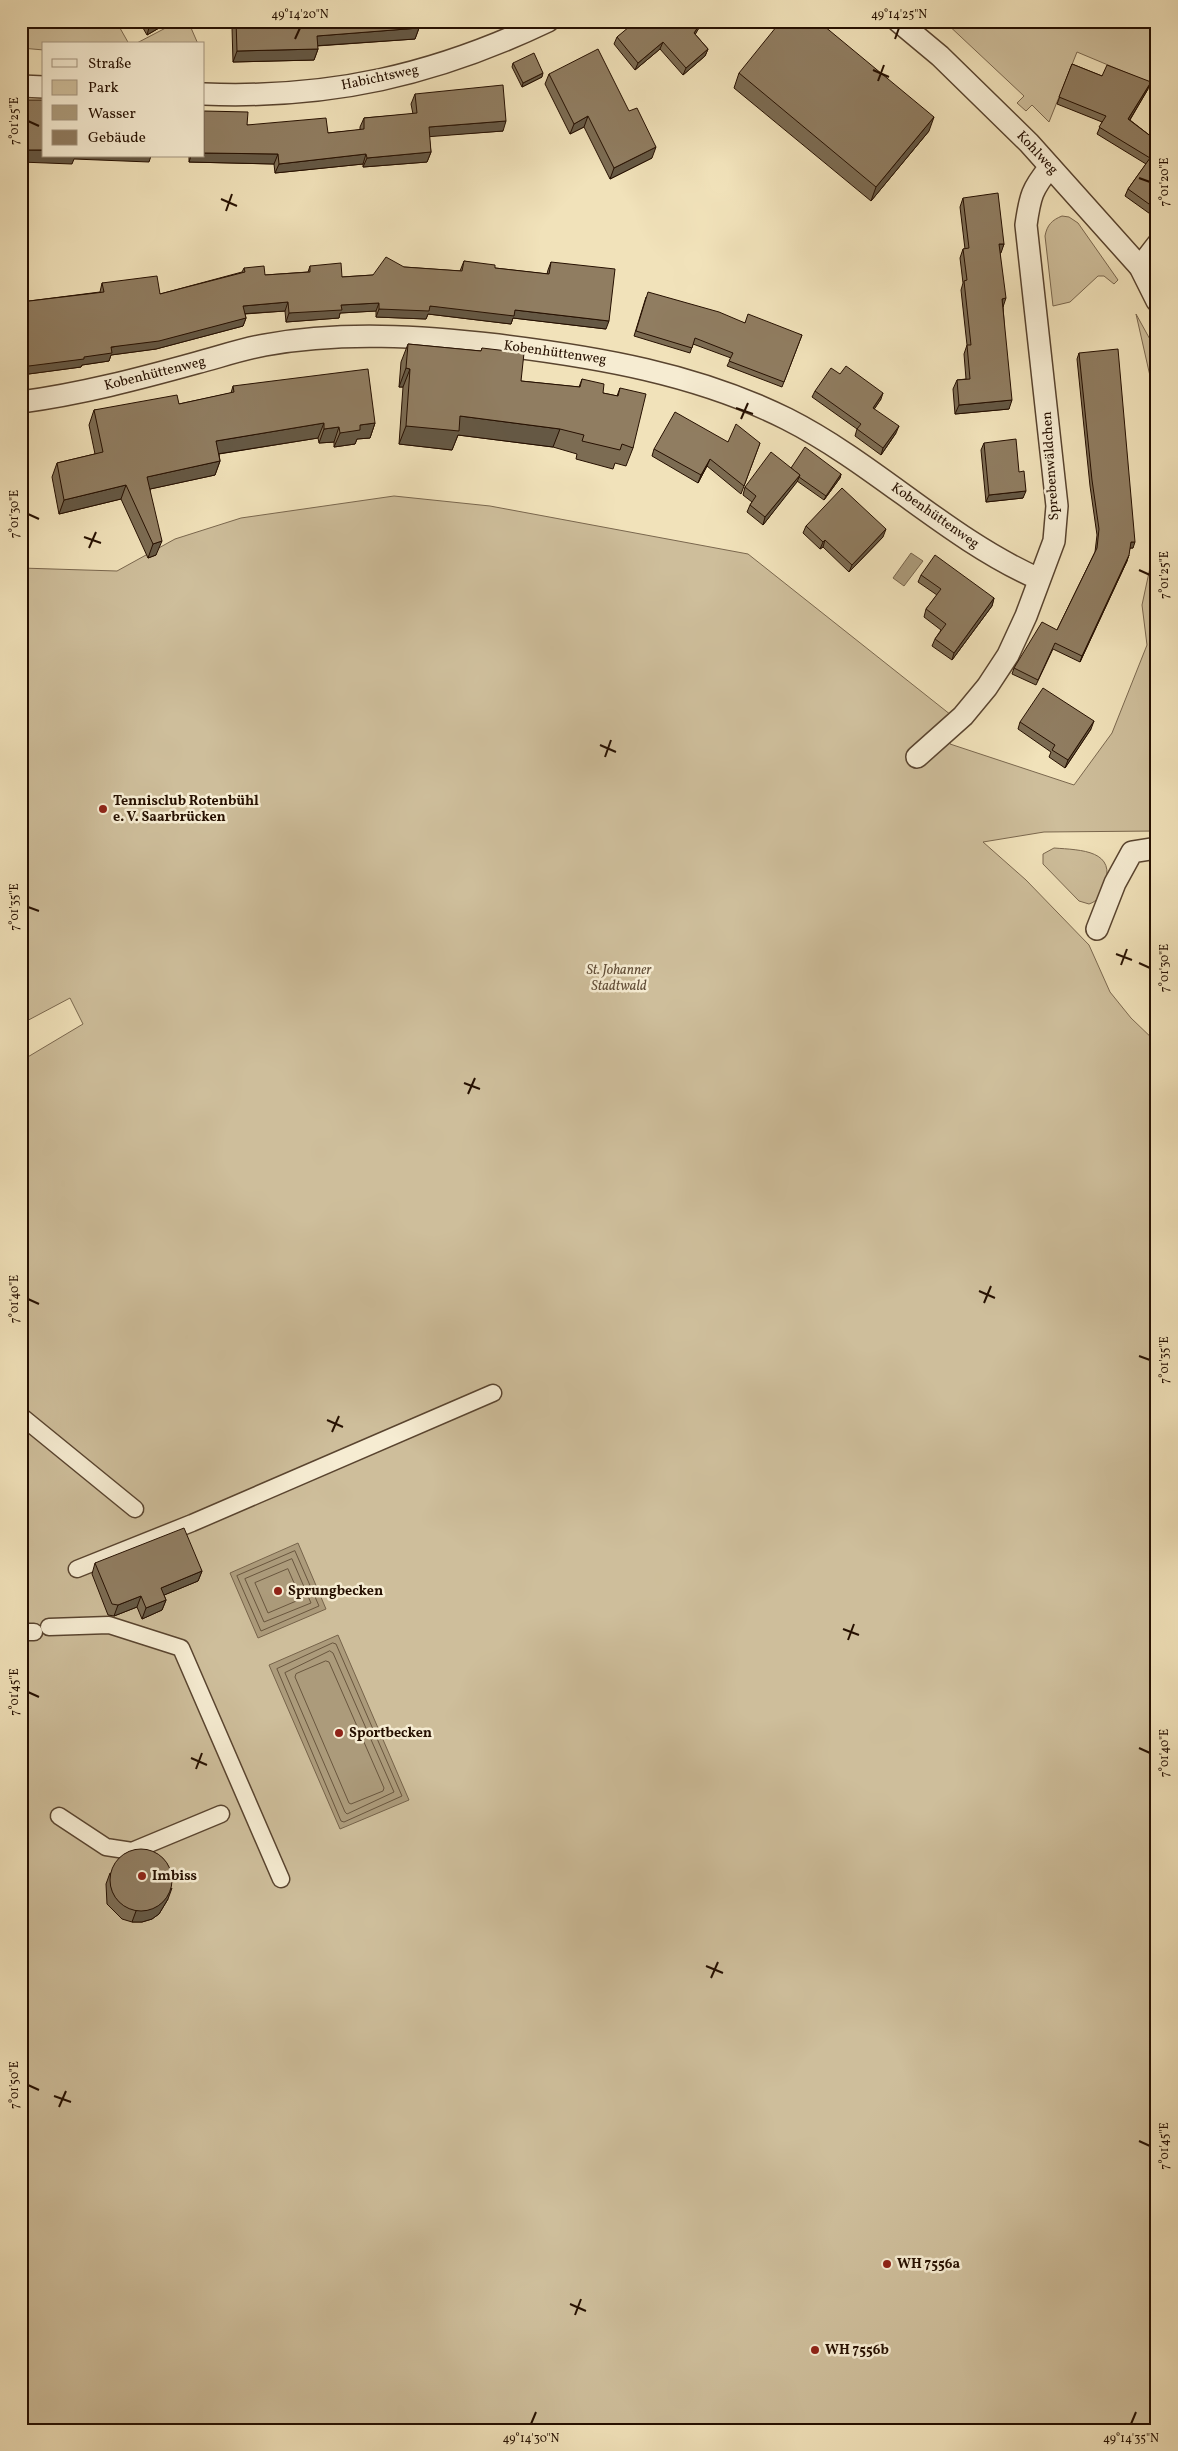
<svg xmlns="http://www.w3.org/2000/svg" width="1178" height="2451" font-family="Vollkorn,serif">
<rect width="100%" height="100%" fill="#f1e2ba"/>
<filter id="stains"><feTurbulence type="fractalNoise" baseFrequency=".004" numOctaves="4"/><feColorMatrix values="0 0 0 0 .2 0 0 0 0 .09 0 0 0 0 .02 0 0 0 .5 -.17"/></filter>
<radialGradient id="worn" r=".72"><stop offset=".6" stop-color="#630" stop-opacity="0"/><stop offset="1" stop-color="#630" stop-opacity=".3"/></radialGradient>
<!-- green -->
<g fill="#cebe9b" stroke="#7a674e">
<polygon points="21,21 116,21 129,44 44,44 44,50 21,48"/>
<polygon points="179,21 188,21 198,44 135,44"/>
<polygon points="944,21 1157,21 1157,73 1151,83 1077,52 1049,122 1032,105 1026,111 1017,103 1024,96"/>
<path d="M1062,216l7,1 9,6 40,57 -4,4 -10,-8h-6l-28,26 -17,4 -8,-70c2,-11 7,-16 17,-20z"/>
<polygon points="1136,314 1157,352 1157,407"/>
<polygon points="1157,479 1157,831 1044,832 983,842 1026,880 1089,945 1110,992 1131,1018 1157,1043 1157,2430 21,2430 21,1061 83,1024 70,998 21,1024 21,568 117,571 175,539 241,518 394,496 490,506 748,554 951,715 950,744 1074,785 1112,733 1147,645 1142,605 1154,549"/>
<path d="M1054,848c27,2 64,2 50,39 -3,8 -6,14 -15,17l-10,-3 -36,-37v-10z"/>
</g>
<!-- water -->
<g fill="#ac9b7b" stroke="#76634a">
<polygon points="911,553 923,561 904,586 893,578"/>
<polygon points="298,1543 326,1609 258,1638 230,1573"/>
<polygon points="338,1635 409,1800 340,1829 269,1665"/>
</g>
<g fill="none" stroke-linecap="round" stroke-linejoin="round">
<!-- shore -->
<g stroke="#69563e" stroke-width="1">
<polygon points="295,1551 319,1606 261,1631 237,1576"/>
<polygon points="292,1559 311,1603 264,1622 245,1579"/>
<polygon points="288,1569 301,1599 268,1613 255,1583"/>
<polygon points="333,1643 336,1644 402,1796 344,1822 341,1821 277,1669"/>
<polygon points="330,1651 333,1653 394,1792 347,1814 345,1812 285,1673"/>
<polygon points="326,1661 329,1662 384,1788 383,1791 351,1804 349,1803 295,1677 296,1674"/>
</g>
<defs>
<g id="pedestrian">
<polyline points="21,1416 135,1509"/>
<polyline points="77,1569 192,1523 493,1393"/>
<polyline points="49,1627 109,1625 181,1648 281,1879"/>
<polyline points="21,1632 34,1632"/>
<polyline points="59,1816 106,1847 132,1851 221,1814"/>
</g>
<g id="minor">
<polyline points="898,21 940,56 1029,143 1140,267 1157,301"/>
<polyline points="21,86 44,87"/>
<path d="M204,94c126,5 231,-19 344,-73"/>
<polyline points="1140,267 1157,245"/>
<path d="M21,402c60,-8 117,-23 175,-39 23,-6 46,-14 69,-18 76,-14 157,-9 233,0 99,12 199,29 289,74 89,45 161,120 252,160"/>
<path d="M917,757l46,-41 24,-29 21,-32 18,-39 28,-75 3,-35 -31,-281c4,-29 6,-36 24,-58"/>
<polyline points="1097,929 1115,883 1132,852 1157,848"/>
</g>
</defs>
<!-- pedestrian casing -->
<use href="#pedestrian" stroke="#59442f" stroke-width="19"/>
<!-- minor casing -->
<use href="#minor" stroke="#59442f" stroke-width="24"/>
<!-- pedestrian -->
<use href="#pedestrian" stroke="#f6ecd2" stroke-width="16"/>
<!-- minor -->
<use href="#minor" stroke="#f6ecd2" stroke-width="21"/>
</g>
<!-- wall -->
<g fill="#7c6c53" stroke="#261001">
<polygon points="139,21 171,21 147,35"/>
<polygon points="235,21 433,21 419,22 419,28 415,39 317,46 318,49 314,60 233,62 232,28"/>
<polygon points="640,21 703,21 695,34 708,49 705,56 683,75 660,49 635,70 614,44 617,37"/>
<polygon points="513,63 542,77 522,87 512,67"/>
<polygon points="1072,64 1102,76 1148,89 1130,120 1157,141 1157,211 1153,216 1125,196 1128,189 1146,164 1097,134 1102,122 1057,104"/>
<polygon points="739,73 929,131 871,201 734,88"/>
<polygon points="549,74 652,158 610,179 584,127 570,134 545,84"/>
<polygon points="415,94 503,131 429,136 431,152 427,162 363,167 363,164 275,173 274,164 189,162 189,156 204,156 247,125 328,133 360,130 360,127 364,118 413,114 411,104"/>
<polygon points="963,198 1004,244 1000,253 1009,409 955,414 953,389 957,380 966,379 964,354 967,345 961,290 963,283 960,258 963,249 965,249 960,207"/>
<polygon points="464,261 495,268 547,274 548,270 551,262 606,329 513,318 511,324 428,314 426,319 376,317 376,311 340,313 339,318 286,322 285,311 245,314 246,318 243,326 156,349 111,355 109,361 82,365 81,367 21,375 21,302 100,292 102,283 160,294 242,272 244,268 265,275 308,272 310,266 342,277 373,275 404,267 460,271"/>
<polygon points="646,297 745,323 802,335 782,387 727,366 731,358 693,344 690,353 634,336"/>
<polygon points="408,344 481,351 482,348 521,381 579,387 582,379 603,393 617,396 620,388 633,448 626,466 615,463 613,469 576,459 577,454 553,447 458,435 452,450 399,444 403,387 399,387 401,362"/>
<polygon points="1079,353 1133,548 1130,548 1127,561 1080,662 1053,649 1036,685 1012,674 1014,668 1057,630 1095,552 1097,535 1090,486 1077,359"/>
<polygon points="840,374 881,399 874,409 896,433 881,455 855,436 857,429 812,397 815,391"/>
<polygon points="233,386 375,423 370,438 357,439 355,444 334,447 334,442 319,443 318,438 219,454 220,461 215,475 150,489 156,555 148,558 121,499 59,514 52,477 57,463 95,454 89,425 94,410 179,404 231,393"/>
<polygon points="728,442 760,443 741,494 707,466 698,483 652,456 654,449"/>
<polygon points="984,443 1019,472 1023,498 986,502 981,450"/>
<polygon points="791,468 841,474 840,478 824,500 797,481 763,525 747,512 750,505 752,502 743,495 745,487"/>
<polygon points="806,526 883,537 849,572 823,547 820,549 803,533"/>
<polygon points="921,575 994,598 992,606 952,660 932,646 935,639 941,630 924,617 926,609 937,595 918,582"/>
<polygon points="1020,722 1091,729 1065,768 1049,757 1051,752 1018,729"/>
<polygon points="1157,900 1157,923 1153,923"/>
<polygon points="95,1563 202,1571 198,1581 164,1595 166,1600 162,1610 142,1619 137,1607 114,1616 108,1615 92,1574"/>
<polygon points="110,1873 168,1899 159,1914 152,1919 142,1922 132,1922 122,1919 107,1904 106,1884"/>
</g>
<!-- shaded-wall -->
<g fill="#655844" stroke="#261001">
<polygon points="155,21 171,21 147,35 150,24"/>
<polygon points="702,21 703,21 692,40 694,33"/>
<polygon points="419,28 415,39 313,46 317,36"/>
<polygon points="663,42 660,49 635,70 638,63"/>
<polygon points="318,49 314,60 233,62 237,51"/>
<polygon points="708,49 705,56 683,75 686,68"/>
<polygon points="543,73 542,77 522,87 523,83"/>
<polygon points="1151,82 1148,89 1126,126 1128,119"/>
<polygon points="588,116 584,127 570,134 574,124"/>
<polygon points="934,117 929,131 871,201 876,187"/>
<polygon points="506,121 503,131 425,137 429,127"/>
<polygon points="656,147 652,158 610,179 614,168"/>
<polygon points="21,150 44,150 44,156 151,156 149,162 74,159 72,164 21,162"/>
<polygon points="431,152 427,162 363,167 367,158"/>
<polygon points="204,153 278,154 274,164 189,162 191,156 204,156"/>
<polygon points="366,154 363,164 275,173 279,164"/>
<polygon points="999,244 1004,244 1001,253 996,253"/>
<polygon points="1006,298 1003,307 1002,299"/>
<polygon points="288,302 285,311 240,314 243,306"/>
<polygon points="379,303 376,311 340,313 339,318 286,322 289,313 341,305"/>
<polygon points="430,306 515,310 609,321 606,329 513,318 511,324 428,314 426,319 376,317 379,309"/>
<polygon points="246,318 243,326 156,349 111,355 109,361 82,365 81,367 21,375 21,367"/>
<polygon points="406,368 410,369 403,387 399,387"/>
<polygon points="883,393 881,399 871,414 873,408"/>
<polygon points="1012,400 1009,409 955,414 959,405"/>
<polygon points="460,416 560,429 553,447 458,435 452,450 399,444 406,426"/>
<polygon points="324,423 318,438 211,455 216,441"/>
<polygon points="375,423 370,438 357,439 355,444 334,447 340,433 360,425"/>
<polygon points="899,426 896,433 881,455 883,448"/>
<polygon points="339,427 334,442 319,443 324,429"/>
<polygon points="710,459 707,466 698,483 701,475"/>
<polygon points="220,461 215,475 141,491 147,477"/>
<polygon points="841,474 840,478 824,500 826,496"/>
<polygon points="800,475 797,482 763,525 765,517"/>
<polygon points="21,484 26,484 21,498"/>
<polygon points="126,485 121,499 59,514 64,500"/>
<polygon points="1026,491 1023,498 986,502 989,495"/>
<polygon points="886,529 883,537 849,572 852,565"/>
<polygon points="825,540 823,547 820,549 823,542"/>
<polygon points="162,541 156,555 148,558 153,544"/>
<polygon points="1131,542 1135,542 1133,548 1129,548"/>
<polygon points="1129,555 1127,561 1080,662 1082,656"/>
<polygon points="994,598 992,606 952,660 954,653"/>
<polygon points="1094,721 1091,729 1065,768 1068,760"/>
<polygon points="202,1571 198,1581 157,1598 161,1588"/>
<polygon points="141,1596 137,1607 114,1616 118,1605"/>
<polygon points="166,1600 162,1610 142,1619 146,1608"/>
<polygon points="172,1888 168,1899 159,1914 152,1919 142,1922 132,1922 136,1911"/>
</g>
<!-- building -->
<g fill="#907d61" stroke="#261001">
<polygon points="149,21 155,21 150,24"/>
<polygon points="236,21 419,21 419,28 317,36 318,49 237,51"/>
<polygon points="636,21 638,23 640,21 702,21 694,33 708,49 686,68 663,42 638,63 617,37"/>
<polygon points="781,21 818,21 934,117 876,187 739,73"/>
<polygon points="598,49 629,111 637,108 656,147 614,168 588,116 574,124 549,74"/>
<polygon points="534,53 543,73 523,83 513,63"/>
<polygon points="1072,64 1102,76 1107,65 1151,82 1128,119 1157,141 1157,208 1156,209 1128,189 1150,158 1099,127 1106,116 1059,97"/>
<polygon points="503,85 506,121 429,127 431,152 367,158 366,154 279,164 278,154 204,153 204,111 248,112 247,125 326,118 328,133 364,129 364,118 417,113 415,94"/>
<polygon points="25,100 44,100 44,150 21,150 21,104 25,105"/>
<polygon points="998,193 1004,244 999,244 1006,298 1002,299 1012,400 959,405 957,380 970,379 967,345 971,345 964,281 967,280 963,249 969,248 963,198"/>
<polygon points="386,257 404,267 462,271 464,261 495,265 495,268 549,274 551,262 615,269 609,321 515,310 514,316 430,306 429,311 379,309 379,303 341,305 342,310 289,313 288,302 243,306 246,318 159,341 111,347 112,353 84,357 84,359 21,367 21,302 104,292 102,283 157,276 160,294 245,272 244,268 264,266 265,275 310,272 310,266 341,263 342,277 373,275"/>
<polygon points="648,292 719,312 745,323 748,314 802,335 784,382 729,361 733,353 695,338 692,348 636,331"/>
<polygon points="408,344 481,351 482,348 524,353 521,381 580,387 582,379 604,384 603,393 618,396 620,388 646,394 633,448 622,444 620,450 582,441 584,435 560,429 460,416 459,431 406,426 410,369 406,368"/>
<polygon points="1118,349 1135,542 1131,542 1129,555 1082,656 1055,643 1038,680 1014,668 1042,622 1057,630 1097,548 1099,529 1092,480 1079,353"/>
<polygon points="846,366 883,393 873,408 899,426 883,448 857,429 861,424 815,391 831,368 840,374"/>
<polygon points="368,369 375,423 360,425 360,430 340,433 339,427 324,429 324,423 216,441 220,461 147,477 162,541 153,544 126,485 64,500 57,463 103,452 94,410 177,395 179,404 234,392 233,386"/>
<polygon points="675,412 728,442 736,424 760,443 744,486 710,459 701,475 654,449"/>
<polygon points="1016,439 1019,472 1024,471 1026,491 989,495 984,443"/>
<rect x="21" y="442" width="5" height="42"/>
<polygon points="805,447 841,474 826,496 799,477 800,475 791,468"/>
<polygon points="771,452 800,475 765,517 750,505 756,496 745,487"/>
<polygon points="842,488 886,529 852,565 825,540 823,542 806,526"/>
<polygon points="935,555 994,598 954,653 935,639 946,624 926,609 941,589 921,575"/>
<polygon points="1043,688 1094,721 1068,760 1052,750 1055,745 1020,722"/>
<polygon points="184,1528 202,1571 161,1588 166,1600 146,1608 141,1596 118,1605 112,1604 95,1563"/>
<circle cx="141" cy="1880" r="31"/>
</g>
<!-- ticks -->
<path fill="none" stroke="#261001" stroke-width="2" d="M295,39l5,-11M895,39l4,-11M873,70l16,7M878,81l6,-16M28,121l11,5M1139,178l11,4M221,199l16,7M226,211l6,-17M736,408l17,6M741,419l7,-16M28,514l11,5M84,537l17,6M89,548l7,-16M1139,570l11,5M600,745l16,7M605,757l6,-17M28,907l11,4M1116,954l16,6M1139,963l11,5M1121,965l6,-16M464,1083l16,6M468,1094l7,-16M979,1291l16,7M28,1299l11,5M984,1303l7,-17M1139,1356l11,4M327,1420l16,7M332,1432l7,-16M843,1629l16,6M848,1640l6,-16M28,1692l11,5M1139,1748l11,5M191,1758l16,7M196,1769l6,-16M706,1966l17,7M711,1978l7,-16M28,2085l11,5M54,2096l17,6M59,2107l7,-16M1139,2141l11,5M570,2304l16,7M575,2315l6,-16M531,2424l5,-12M1131,2424l5,-12"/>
<!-- markers -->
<g fill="#8f2418" stroke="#f6ecd2" stroke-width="2">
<circle cx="103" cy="809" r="5"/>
<circle cx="278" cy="1591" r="5"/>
<circle cx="339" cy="1733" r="5"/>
<circle cx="142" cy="1876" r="5"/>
<circle cx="887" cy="2264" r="5"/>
<circle cx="815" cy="2350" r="5"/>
</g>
<g text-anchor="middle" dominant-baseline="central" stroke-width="5" stroke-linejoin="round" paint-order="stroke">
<!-- street labels -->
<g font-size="14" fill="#261001" stroke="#f6ecd2">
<text transform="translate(380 78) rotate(-12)">Habichtsweg</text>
<text transform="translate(1037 153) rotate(47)">Kohlweg</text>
<text transform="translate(555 353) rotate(8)">Kobenhüttenweg</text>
<text transform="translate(155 374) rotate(-14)">Kobenhüttenweg</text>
<text transform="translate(1051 466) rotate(-94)">Sprebenwäldchen</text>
<text transform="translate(935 516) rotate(35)">Kobenhüttenweg</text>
</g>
<!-- poi labels -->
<g font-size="14" font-weight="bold" fill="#261001" stroke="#f6ecd2" text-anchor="start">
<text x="113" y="801">Tennisclub Rotenbühl<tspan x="113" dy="16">e. V. Saarbrücken</tspan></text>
<text x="288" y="1591">Sprungbecken</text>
<text x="349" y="1733">Sportbecken</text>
<text x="152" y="1876">Imbiss</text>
<text x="897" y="2264">WH 7556a</text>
<text x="825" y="2350">WH 7556b</text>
</g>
<!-- park labels -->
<g font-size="14" font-style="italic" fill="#614d37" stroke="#f6ecd2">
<text x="619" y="970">St. Johanner<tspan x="619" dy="16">Stadtwald</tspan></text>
</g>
</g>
<!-- margin -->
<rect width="1178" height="2451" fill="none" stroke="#f1e2ba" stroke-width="55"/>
<!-- legend -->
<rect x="42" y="42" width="162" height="115" fill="#f6ecd2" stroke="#a3947e"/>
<rect x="52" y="59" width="25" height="8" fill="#f6ecd2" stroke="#a3947e"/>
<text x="88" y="68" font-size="15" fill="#261001">Straße</text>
<rect x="52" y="80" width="25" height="15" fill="#cebe9b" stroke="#a3947e"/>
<text x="88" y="92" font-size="15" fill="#261001">Park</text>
<rect x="52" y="105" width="25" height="15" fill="#ac9b7b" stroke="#a3947e"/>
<text x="88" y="118" font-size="15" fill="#261001">Wasser</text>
<rect x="52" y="130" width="25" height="15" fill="#907d61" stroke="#a3947e"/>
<text x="88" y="142" font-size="15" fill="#261001">Gebäude</text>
<rect x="28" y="28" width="1122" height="2396" fill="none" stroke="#261001" stroke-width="2"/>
<g font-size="12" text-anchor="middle" fill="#261001">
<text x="300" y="18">49°14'20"N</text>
<text x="899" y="18">49°14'25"N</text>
<text transform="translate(14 121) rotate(-90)" y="4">7°01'25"E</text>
<text transform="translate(1164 182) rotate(-90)" y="4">7°01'20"E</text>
<text transform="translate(14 514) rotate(-90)" y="4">7°01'30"E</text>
<text transform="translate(1164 575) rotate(-90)" y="4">7°01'25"E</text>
<text transform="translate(14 907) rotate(-90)" y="4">7°01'35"E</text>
<text transform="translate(1164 968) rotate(-90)" y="4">7°01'30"E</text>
<text transform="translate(14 1299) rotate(-90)" y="4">7°01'40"E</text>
<text transform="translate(1164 1360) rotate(-90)" y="4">7°01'35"E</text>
<text transform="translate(14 1692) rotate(-90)" y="4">7°01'45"E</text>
<text transform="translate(1164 1753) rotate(-90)" y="4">7°01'40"E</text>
<text transform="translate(14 2085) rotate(-90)" y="4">7°01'50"E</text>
<text transform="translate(1164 2146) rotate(-90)" y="4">7°01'45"E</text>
<text x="531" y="2442">49°14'30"N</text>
<text x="1131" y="2442">49°14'35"N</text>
</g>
<rect width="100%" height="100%" filter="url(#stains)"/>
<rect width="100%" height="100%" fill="url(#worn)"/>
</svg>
